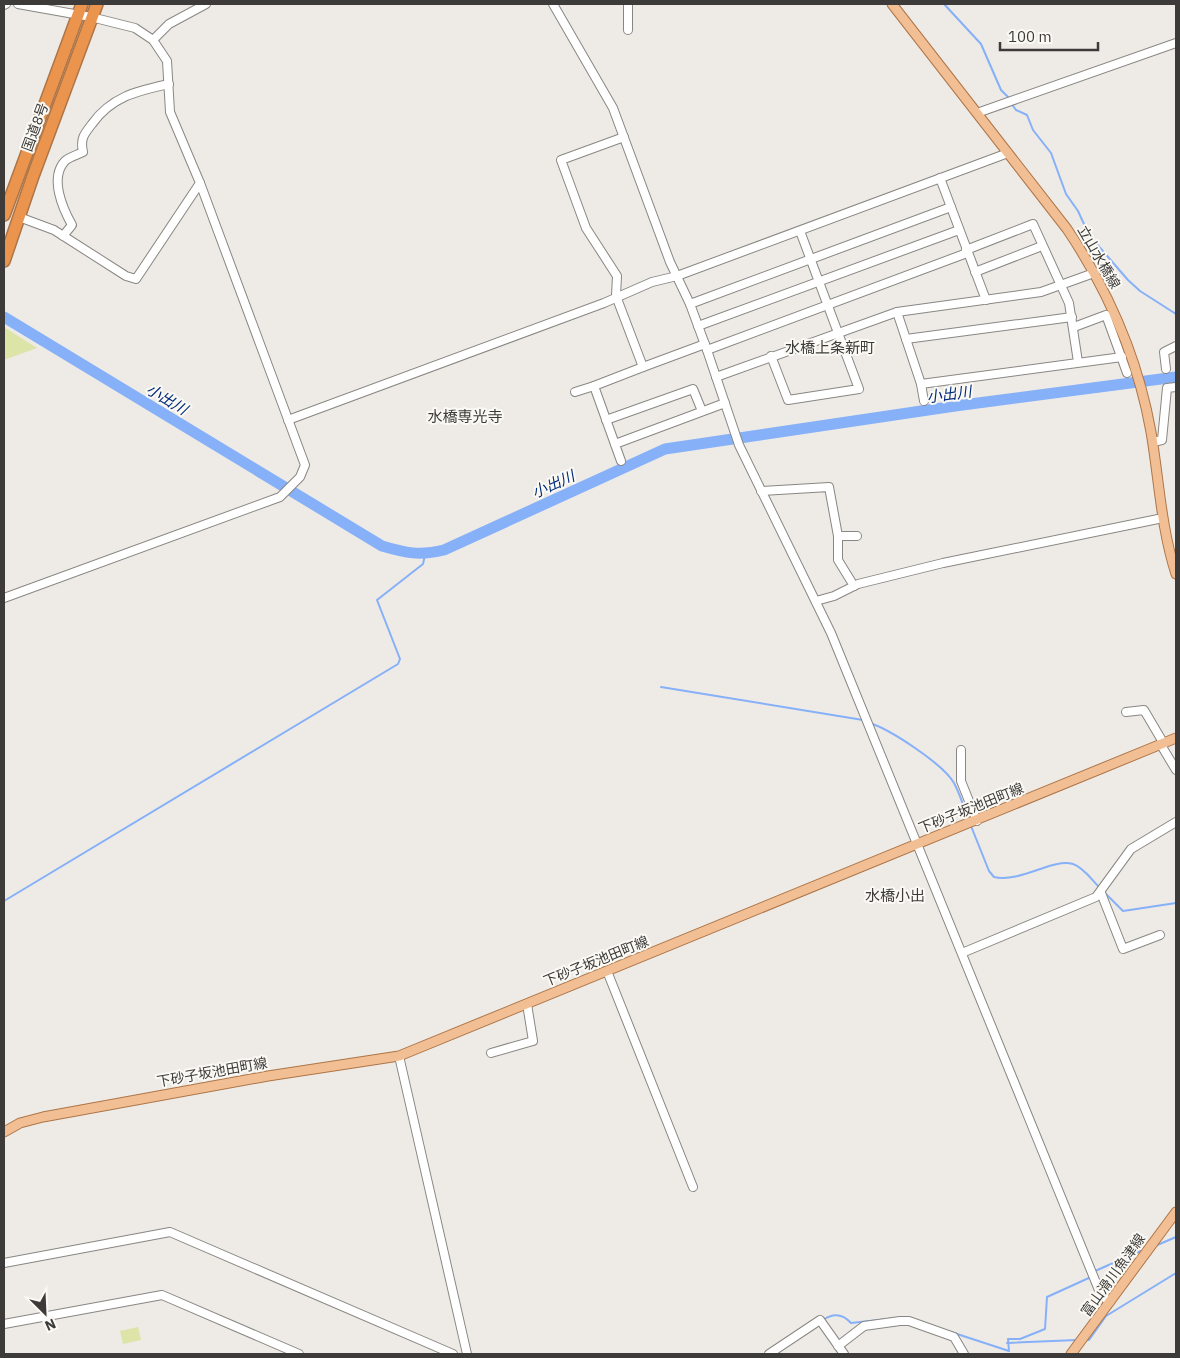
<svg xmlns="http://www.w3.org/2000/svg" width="1180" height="1358" font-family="'IBM Plex Sans','Noto Sans JP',sans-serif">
<rect width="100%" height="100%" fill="#eeebe7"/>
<!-- green -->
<g fill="#dce4a8">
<polygon points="4,327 37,348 4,360"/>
<polygon points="138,1327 141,1340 123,1344 120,1331"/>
</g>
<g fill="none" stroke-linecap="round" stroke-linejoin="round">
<!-- stream -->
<g stroke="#86b0f8" stroke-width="2">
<polyline points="944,4 981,44 1001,90 1010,99"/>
<polyline points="1011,103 1016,110 1027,115 1033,130 1051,153 1066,194 1078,211 1089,235 1128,280 1140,291 1176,314"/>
<polyline points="661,687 863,720"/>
<path d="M870,723c21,7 73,41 84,60 6,11 10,24 14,36"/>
<path d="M971,826l18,45 5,6c27,6 58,-19 79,-13 10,3 19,16 26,23"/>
<polyline points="1104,892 1123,911 1176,903"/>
<polyline points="4,901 398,664 400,659 377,600 423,564 425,555"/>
<polyline points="1155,1246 1176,1237"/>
<polyline points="1095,1271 1143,1250"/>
<path d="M823,1320c10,-7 19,-7 28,3l55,-6"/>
<polyline points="951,1332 1009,1351 1008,1339 1020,1339 1045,1329 1047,1297 1091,1277"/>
<polyline points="1085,1340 1089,1340 1106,1316 1176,1273"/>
<polyline points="1007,1343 1077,1340"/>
</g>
<!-- river -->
<path stroke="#86b0f8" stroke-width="11" d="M4,317l378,229c24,7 37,10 62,4l221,-101 290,-43 221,-29"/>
<defs>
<g id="minor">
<polyline points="18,4 91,17 135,28 153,40 167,61 170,112 200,183 136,279 126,276 54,230 19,217"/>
<polyline points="553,4 613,108 670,262 690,304 707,350 739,445 831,633 1101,1295 1110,1302"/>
<polyline points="628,4 628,30"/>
<polyline points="4,5 6,4"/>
<polyline points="153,40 169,24 206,4"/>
<polyline points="977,113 1176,43"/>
<polyline points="940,178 986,300"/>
<path d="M63,236l9,-11c-9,-16 -23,-47 -7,-64 4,-4 12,-6 18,-9 -3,-13 1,-18 9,-28 20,-28 46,-33 77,-40"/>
<polyline points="966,250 1033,224 1069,303 1078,362"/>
<polyline points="975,272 1042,246"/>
<polyline points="690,304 951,207"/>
<polyline points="897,312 921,384 924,401"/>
<polyline points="698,326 959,230"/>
<polyline points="1074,327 1106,315 1127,373"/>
<polyline points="906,339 1072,317"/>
<polyline points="707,350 967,253"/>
<polyline points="771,356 788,400 859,389 800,231"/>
<polyline points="643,367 705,344"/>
<polyline points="1166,369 1164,352 1176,346"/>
<polyline points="716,377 897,312 1041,292 1094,273"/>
<polyline points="921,384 1122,357"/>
<polyline points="594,386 643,367 616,296 617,276 586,228 561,160 624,137"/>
<polyline points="575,392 594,386 621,461"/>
<polyline points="288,420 604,303 652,282 677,276 1008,153"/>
<polyline points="606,420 693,389 702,411"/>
<polyline points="1153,442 1162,440 1167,388 1176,387"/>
<polyline points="615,444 725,403"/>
<polyline points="761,491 829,487 838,536"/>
<polyline points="854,586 838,560 838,536 857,536"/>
<polyline points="4,598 280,497 300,477 305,465 200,183"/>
<polyline points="816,601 834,596 858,584 943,563 1163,518"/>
<polyline points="1126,712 1144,710 1164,744"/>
<polyline points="1161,745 1176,770"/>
<polyline points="961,750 961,781 977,821"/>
<polyline points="1101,893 1123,949 1160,935"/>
<polyline points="962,953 1096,897 1131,849 1176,822"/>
<polyline points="607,971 693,1187"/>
<polyline points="491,1053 533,1041 527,1004"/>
<polyline points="399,1056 467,1354"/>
<polyline points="4,1263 170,1232 453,1354"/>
<polyline points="4,1324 162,1295 299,1354"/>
<polyline points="838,1346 864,1326 900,1321 909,1321 954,1337 964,1354"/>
<polyline points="769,1354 820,1320 844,1354"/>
</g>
<g id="major">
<path d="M892,4l175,225c41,61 71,130 84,203 8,47 10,96 25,142"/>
<polyline points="4,1132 20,1123 43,1117 268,1076 399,1056 1176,738"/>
<polyline points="1071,1354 1176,1212"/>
</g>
<g id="highway">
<polyline points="4,215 82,4"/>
<polyline points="4,261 33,176 97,4"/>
</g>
</defs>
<!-- minor casing -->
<use href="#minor" stroke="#898783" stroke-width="10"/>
<!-- major casing -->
<use href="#major" stroke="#ad7547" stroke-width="11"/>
<!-- highway casing -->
<use href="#highway" stroke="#ad7547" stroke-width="14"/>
<!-- minor -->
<use href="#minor" stroke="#fff" stroke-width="8"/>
<!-- major -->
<use href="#major" stroke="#f2bf95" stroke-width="9"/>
<!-- highway -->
<use href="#highway" stroke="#ea944e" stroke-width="11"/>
</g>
<g text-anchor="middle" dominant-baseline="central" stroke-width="4" stroke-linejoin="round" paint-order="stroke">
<!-- street labels -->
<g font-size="14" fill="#3c3b39" stroke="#fbf9f4">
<text transform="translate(35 127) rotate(-70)">国道8号</text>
<text transform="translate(1099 257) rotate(60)">立山水橋線</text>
<text transform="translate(971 808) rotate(-22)">下砂子坂池田町線</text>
<text transform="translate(596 961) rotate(-22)">下砂子坂池田町線</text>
<text transform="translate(212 1072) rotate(-10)">下砂子坂池田町線</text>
<text transform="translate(1113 1275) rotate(-54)">富山滑川魚津線</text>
</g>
<!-- neighbourhood labels -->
<g font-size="15" fill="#3c3b39" stroke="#fbf9f4">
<text x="830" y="347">水橋上条新町</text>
<text x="465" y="416">水橋専光寺</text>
<text x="895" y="895">水橋小出</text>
</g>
<!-- water labels -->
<g font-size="15" font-style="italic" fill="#002a7a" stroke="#fbf9f4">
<text transform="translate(949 394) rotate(-8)">小出川</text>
<text transform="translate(167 399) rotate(31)">小出川</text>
<text transform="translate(553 484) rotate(-24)">小出川</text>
</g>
</g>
<!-- border -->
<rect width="1180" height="1358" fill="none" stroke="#3c3b39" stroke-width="10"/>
<!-- north arrow -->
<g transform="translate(45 1313) rotate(156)" stroke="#fbf9f4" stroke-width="4" paint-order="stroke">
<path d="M0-4L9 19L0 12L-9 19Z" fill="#3c3b39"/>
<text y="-8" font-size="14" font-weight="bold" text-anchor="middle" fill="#3c3b39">N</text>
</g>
<!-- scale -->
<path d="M1000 42v8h98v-8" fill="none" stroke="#3c3b39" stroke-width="2.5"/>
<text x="1008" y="42" font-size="15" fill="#3c3b39" stroke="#fbf9f4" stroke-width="4" paint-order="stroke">100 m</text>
</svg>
